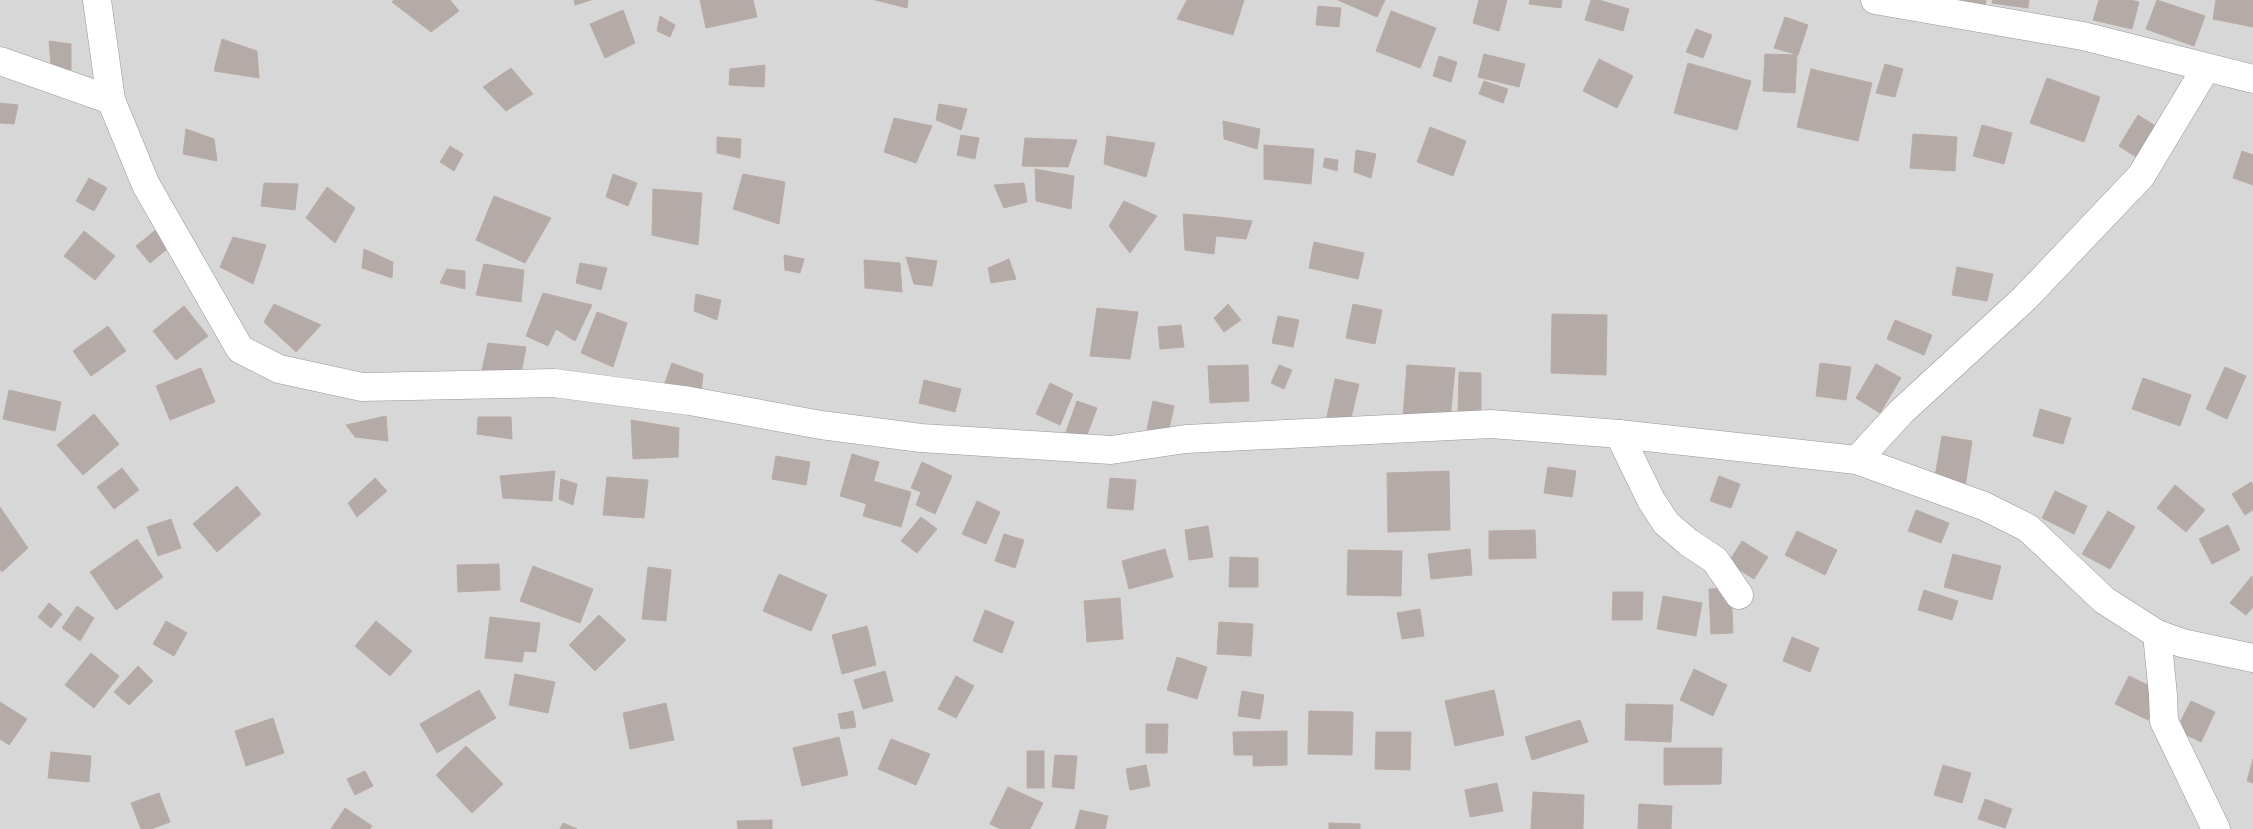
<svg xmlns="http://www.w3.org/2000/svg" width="2253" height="829" font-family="Jost,sans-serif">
<rect width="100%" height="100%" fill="#ebe6e1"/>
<!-- residential -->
<rect fill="#d8d7d8" x="0" y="0" width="2253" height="829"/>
<!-- building -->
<g fill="#b4aaa7" stroke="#bbaba5">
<polygon points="394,0 450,0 459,11 431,32 392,2"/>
<polygon points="574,0 591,0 575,5"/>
<polygon points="700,0 753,0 757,17 706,28"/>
<polygon points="875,0 908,0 907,8"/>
<polygon points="1187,0 1244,0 1233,35 1177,19"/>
<polygon points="1338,0 1385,0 1377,17"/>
<polygon points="1479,0 1507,0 1499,31 1473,23"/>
<polygon points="1530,0 1562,0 1561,8 1529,4"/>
<polygon points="1591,0 1599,0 1629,9 1623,31 1585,20"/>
<polygon points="1946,0 1986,0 1984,12"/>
<polygon points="1993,0 2029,0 2028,8 1992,3"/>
<polygon points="2099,0 2130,0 2139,2 2132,29 2093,20"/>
<polygon points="2157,0 2205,16 2194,46 2146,29"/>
<polygon points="2216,0 2253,0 2253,27 2213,19"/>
<polygon points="1318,6 1341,8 1339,27 1316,25"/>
<polygon points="623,10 635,43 605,58 590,24"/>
<polygon points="1391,11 1436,28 1420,68 1376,51"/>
<polygon points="660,16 675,25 670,37 657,31"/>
<polygon points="1785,17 1808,25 1798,55 1774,48"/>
<polygon points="1696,29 1712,35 1703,58 1686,52"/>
<polygon points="222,39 257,51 259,78 214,71"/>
<polygon points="49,41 71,44 71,70 51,64"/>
<polygon points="1484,54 1525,64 1519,87 1478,77"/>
<polygon points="1765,54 1797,55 1795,93 1763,91"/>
<polygon points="1439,56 1457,62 1451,82 1433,76"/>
<polygon points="1599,59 1633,76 1617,108 1583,91"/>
<polygon points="1688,63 1751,81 1737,130 1674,113"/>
<polygon points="1885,64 1903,69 1895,97 1876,93"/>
<polygon points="765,65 764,87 729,85 730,69"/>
<polygon points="511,68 533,94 506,111 483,87"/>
<polygon points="1811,69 1872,83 1858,141 1797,127"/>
<polygon points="2047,78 2100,97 2084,142 2030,123"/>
<polygon points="1484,81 1508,89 1503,103 1479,94"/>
<polygon points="0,103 18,105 14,124 0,123"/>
<polygon points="939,104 967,109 961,130 936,120"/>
<polygon points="2138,115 2162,130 2142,161 2119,146"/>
<polygon points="894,118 932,126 916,163 884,152"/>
<polygon points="1223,121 1260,129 1257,149 1224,139"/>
<polygon points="1982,125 2012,133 2004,164 1973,156"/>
<polygon points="1430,127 1466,141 1453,176 1417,162"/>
<polygon points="186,129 214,139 217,161 183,154"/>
<polygon points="1913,134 1957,137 1955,171 1910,168"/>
<polygon points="961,135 979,138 975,159 957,155"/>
<polygon points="1107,136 1155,143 1146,177 1104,164"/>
<polygon points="717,137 741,139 740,158 717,153"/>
<polygon points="1025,138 1077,140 1068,167 1022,166"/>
<polygon points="1264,145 1314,149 1311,184 1264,179"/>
<polygon points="450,146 463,154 454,171 440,162"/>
<polygon points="1356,150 1376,154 1371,178 1354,172"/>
<polygon points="2242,151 2253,155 2253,185 2233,178"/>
<polygon points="1325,158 1338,160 1337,171 1323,167"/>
<polygon points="1035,169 1074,176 1071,209 1036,201"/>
<polygon points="613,174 637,183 628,206 606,197"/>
<polygon points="743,174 785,182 779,224 733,209"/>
<polygon points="89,178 107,188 94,211 76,201"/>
<polygon points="264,183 298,184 295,210 261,206"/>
<polygon points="1024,183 1027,202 1004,208 994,185"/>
<polygon points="327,187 355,208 335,243 306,218"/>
<polygon points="653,189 702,193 698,245 652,235"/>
<polygon points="494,196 551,218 525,263 476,240"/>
<polygon points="1124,201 1157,216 1130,253 1109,226"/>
<polygon points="1183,214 1218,217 1214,254 1185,250"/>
<polygon points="1218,217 1252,221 1246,239 1216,236"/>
<polygon points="157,229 171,246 150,263 136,246"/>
<polygon points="84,231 115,256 95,280 64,256"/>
<polygon points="233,237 266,245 253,284 220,267"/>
<polygon points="1314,242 1364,253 1358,279 1309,268"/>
<polygon points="364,249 393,262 392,278 362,268"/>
<polygon points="784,255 804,259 800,273 785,270"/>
<polygon points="906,257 937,261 932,286 914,284"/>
<polygon points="1009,259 1016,279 991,283 988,268"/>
<polygon points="864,260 900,263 902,292 865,288"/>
<polygon points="580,263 607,268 601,290 576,283"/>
<polygon points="484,264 524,270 521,302 476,295"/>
<polygon points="1957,267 1993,274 1987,301 1952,295"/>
<polygon points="447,269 465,271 465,289 440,283"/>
<polygon points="543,293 592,305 575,341 556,329 548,346 526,336"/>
<polygon points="696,294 721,300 717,320 694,311"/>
<polygon points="274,304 321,325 296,352 264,322"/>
<polygon points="1228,304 1241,320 1224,332 1214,318"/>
<polygon points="1353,304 1382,310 1375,344 1346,338"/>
<polygon points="184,306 208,336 176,360 153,331"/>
<polygon points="1097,308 1138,312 1130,359 1090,356"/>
<polygon points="597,312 627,323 613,367 581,353"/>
<polygon points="1552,314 1607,315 1606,375 1551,373"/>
<polygon points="1278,316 1299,320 1293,347 1272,343"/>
<polygon points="1895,320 1932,335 1924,355 1887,339"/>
<polygon points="1181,325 1184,347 1160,349 1158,327"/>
<polygon points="108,326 126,351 91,376 73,351"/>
<polygon points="488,343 526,347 520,379 482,370"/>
<polygon points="672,363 703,374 701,393 664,385"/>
<polygon points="1820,363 1851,367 1846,400 1816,396"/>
<polygon points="1876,364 1901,378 1880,413 1856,398"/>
<polygon points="1248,365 1249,401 1210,403 1208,366"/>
<polygon points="1279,365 1292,370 1284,389 1271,383"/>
<polygon points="1407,365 1455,368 1450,420 1403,417"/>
<polygon points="2225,367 2246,376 2227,419 2206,409"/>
<polygon points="201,368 215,402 170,420 156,386"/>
<polygon points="1459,372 1481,373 1481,411 1458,411"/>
<polygon points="2143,378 2191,395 2180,426 2132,409"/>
<polygon points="1335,379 1359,384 1350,422 1327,417"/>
<polygon points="924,380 961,389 955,412 919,403"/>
<polygon points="1050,383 1073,394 1060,425 1036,414"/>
<polygon points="9,390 61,402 55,431 3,419"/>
<polygon points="1077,401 1097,408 1084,443 1065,435"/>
<polygon points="1153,401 1174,406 1168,434 1147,429"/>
<polygon points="2040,409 2071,418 2063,444 2033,436"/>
<polygon points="94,414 119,444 83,475 57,445"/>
<polygon points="386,416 388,441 355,437 346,425"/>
<polygon points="478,417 511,417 512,439 477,434"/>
<polygon points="631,420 679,428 678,457 633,459"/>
<polygon points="1942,436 1972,441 1965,487 1934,482"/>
<polygon points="852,454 879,462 867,504 840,496"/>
<polygon points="776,456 810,462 806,485 772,479"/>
<polygon points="922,462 952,476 935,514 916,505 921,492 911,488"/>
<polygon points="1548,467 1576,471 1572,497 1544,493"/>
<polygon points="122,468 139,490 114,509 97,487"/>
<polygon points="555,471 552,501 503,498 500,476"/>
<polygon points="1449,471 1450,530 1388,532 1387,473"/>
<polygon points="1719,476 1740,484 1731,508 1710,501"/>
<polygon points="607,477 648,480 644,518 603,515"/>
<polygon points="375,478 387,491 357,517 348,503"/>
<polygon points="1110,478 1136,480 1133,510 1107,508"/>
<polygon points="561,479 577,484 573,505 559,499"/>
<polygon points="873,481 911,492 901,527 863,516"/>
<polygon points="2251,482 2253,485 2253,510 2245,515 2232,494"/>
<polygon points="2175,485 2205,510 2186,532 2157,508"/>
<polygon points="237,486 261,514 217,552 193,524"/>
<polygon points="2055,491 2087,506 2074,534 2042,518"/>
<polygon points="977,501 1000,512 986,544 962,534"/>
<polygon points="0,507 28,548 2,572 0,569"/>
<polygon points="1916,510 1949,523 1941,543 1908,531"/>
<polygon points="2108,511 2135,527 2110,569 2082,554"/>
<polygon points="921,517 937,529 917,553 901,541"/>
<polygon points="171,519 181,548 158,556 147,527"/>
<polygon points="2228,525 2240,550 2212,564 2199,539"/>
<polygon points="1208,526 1213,557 1189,560 1185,530"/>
<polygon points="1535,530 1536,558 1489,559 1489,531"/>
<polygon points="1797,531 1837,550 1825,575 1785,555"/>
<polygon points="1004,534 1024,540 1015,568 995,561"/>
<polygon points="137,539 163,577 116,610 90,572"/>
<polygon points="1742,541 1768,557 1754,579 1728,563"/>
<polygon points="1165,549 1173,577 1129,589 1122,561"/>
<polygon points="1470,549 1472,575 1431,579 1428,554"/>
<polygon points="1348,550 1402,551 1401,596 1347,595"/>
<polygon points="1953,554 2001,566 1992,600 1944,587"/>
<polygon points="1230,557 1258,558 1258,587 1229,587"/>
<polygon points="499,564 500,590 458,592 457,565"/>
<polygon points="533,566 593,589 580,623 520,601"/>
<polygon points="648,567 671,570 666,621 642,619"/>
<polygon points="779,574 827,595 811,631 763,611"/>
<polygon points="2252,576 2253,607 2246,615 2230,603"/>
<polygon points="1731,588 1733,633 1711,634 1709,589"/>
<polygon points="1924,590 1958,601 1952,620 1918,610"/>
<polygon points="1613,592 1643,592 1642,620 1612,620"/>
<polygon points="1663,596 1702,603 1696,636 1657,629"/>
<polygon points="1120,598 1123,639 1087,642 1084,601"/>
<polygon points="49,603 62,614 51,628 38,617"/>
<polygon points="77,606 94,618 80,641 62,628"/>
<polygon points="1420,609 1424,636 1402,639 1397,613"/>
<polygon points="985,610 1014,622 1002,653 973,641"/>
<polygon points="599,615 626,640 595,671 569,645"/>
<polygon points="490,617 540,623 536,652 524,651 522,662 485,658"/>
<polygon points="166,621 187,633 174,656 153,644"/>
<polygon points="376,621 412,651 390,676 355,646"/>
<polygon points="1219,622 1253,624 1251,656 1217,654"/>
<polygon points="867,626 876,665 842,674 832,635"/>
<polygon points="1792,637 1819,648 1810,672 1783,661"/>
<polygon points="91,653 119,676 94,708 65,685"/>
<polygon points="1177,657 1207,667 1197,699 1167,690"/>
<polygon points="138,666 153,681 129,705 114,692"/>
<polygon points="1694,669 1727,685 1713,716 1680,700"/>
<polygon points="885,671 893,701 863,709 854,680"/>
<polygon points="515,674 555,682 548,713 509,705"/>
<polygon points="956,676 974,686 956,718 938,709"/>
<polygon points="2129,676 2162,692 2148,720 2115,704"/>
<polygon points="479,690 496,718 437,753 420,724"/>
<polygon points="1494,690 1504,735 1455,746 1445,701"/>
<polygon points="1242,691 1264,695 1260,719 1238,716"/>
<polygon points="2191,701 2215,712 2201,742 2176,730"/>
<polygon points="0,702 27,719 9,745 0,739"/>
<polygon points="666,703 674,740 630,749 623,713"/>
<polygon points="1626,704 1673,705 1671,742 1625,740"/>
<polygon points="853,711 856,727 841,729 838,714"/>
<polygon points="1309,711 1353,712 1352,755 1308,754"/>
<polygon points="273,718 284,753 246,766 235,731"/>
<polygon points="1580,720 1588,742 1532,760 1525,737"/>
<polygon points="1146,724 1168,724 1167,753 1146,753"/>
<polygon points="1287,731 1287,765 1253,766 1253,755 1234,755 1233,732"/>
<polygon points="1376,732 1411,732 1410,770 1375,769"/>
<polygon points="839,737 848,775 802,786 793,748"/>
<polygon points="891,739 930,754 916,785 878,769"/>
<polygon points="466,746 503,784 472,813 436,775"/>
<polygon points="1664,748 1722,748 1721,784 1664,785"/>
<rect x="1027" y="751" width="17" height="37"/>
<polygon points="51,752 91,756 89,782 48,778"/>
<polygon points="1055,755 1077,756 1074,789 1052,787"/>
<polygon points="2253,759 2253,783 2247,781"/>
<polygon points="1146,765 1150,786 1130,790 1126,769"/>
<polygon points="1943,765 1971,773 1962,803 1934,795"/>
<polygon points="365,771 373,786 355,795 347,779"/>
<polygon points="1497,783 1503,811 1470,817 1465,790"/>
<polygon points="1008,787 1043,803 1030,829 1001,829 990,824"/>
<polygon points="1533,792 1584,795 1583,829 1531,829"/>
<polygon points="159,793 170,822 151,829 141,829 131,803"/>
<polygon points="1985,799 2012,809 2005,828 1978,819"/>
<polygon points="1639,804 1672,806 1671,829 1638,829"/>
<polygon points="345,808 372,826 370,829 331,829"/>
<polygon points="1080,810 1108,816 1105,829 1075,829"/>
<polygon points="772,820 772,829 738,829 737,821"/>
<polygon points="563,823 577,829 560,829"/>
<polygon points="1329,823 1360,824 1360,829 1329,829"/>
</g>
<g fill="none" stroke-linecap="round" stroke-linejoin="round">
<defs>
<g id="minor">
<polyline points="97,0 111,100 146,185 240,349 279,369 362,387 554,383 690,401 821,425 921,438 1111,450 1186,439 1491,424 1619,434 1857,460 1984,506 2028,528 2104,600 2157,634 2182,643 2253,658"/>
<polyline points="1875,0 2083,36 2253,79"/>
<polyline points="0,61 111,100"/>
<polyline points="1619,434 1651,500 1666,523 1688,542 1715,560 1739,595"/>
<polyline points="1857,460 1901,412 2025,298 2141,176 2206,68"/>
<polyline points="2157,634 2163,695 2164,721 2216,829"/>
</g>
</defs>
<!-- minor casing -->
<use href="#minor" stroke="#979797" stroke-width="29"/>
<!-- minor -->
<use href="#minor" stroke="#fff" stroke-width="28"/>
</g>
</svg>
